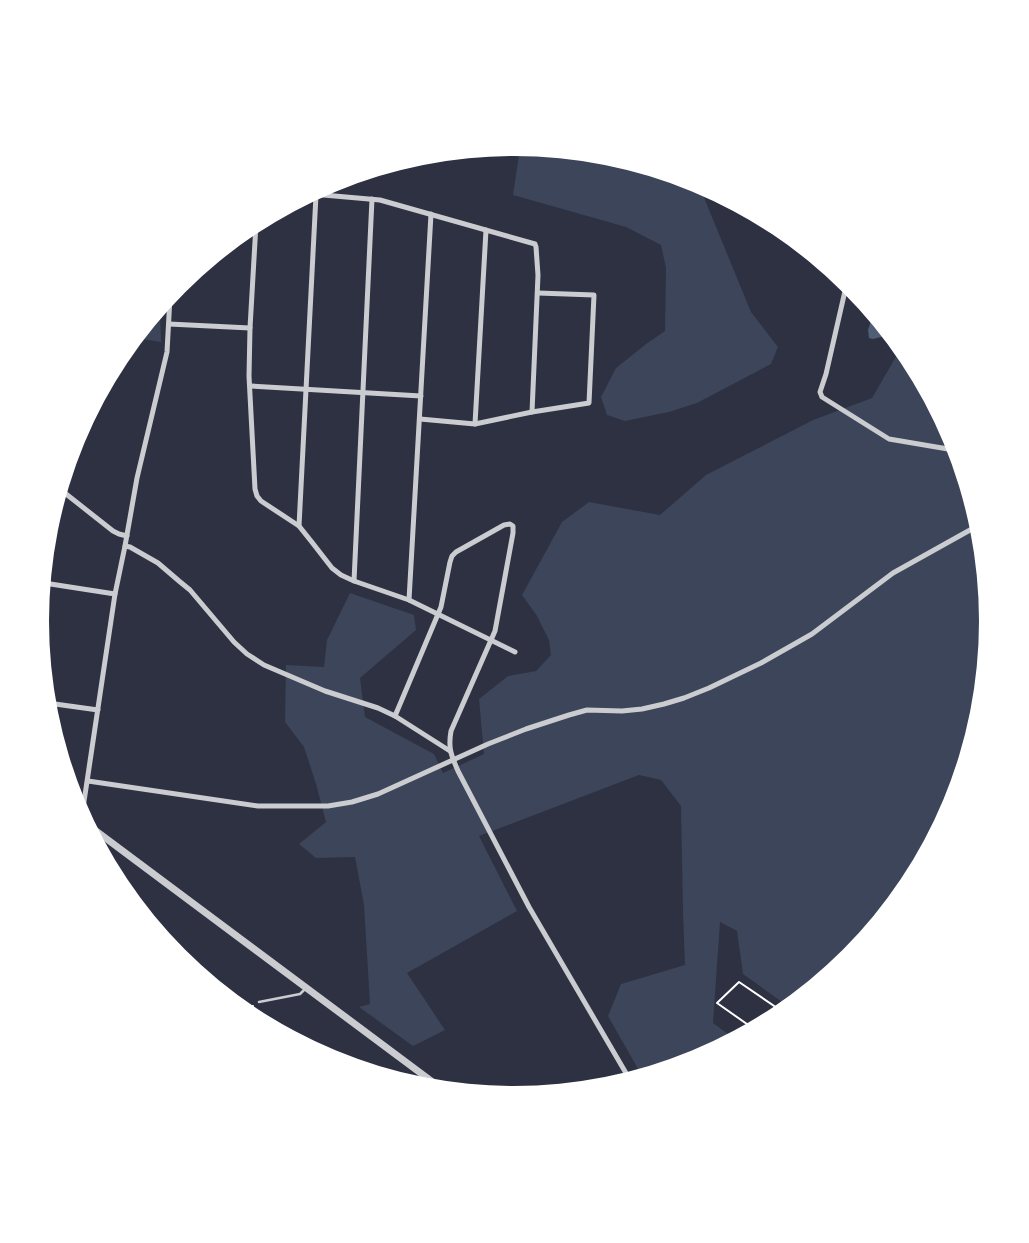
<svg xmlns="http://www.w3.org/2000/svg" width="1029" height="1243" font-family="'IBM Plex Sans',sans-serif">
<rect width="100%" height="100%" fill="#2d3142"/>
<!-- green -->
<g fill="#3c4559">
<polygon points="520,148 607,156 696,183 701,186 705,200 751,312 778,347 771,364 697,403 669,412 625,421 607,415 601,397 616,368 646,344 665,331 666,268 661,245 626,227 513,195"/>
<polygon points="160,309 161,342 136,338"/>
<polygon points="901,348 909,358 953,440 980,529 989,621 980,714 953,803 909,885 850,957 789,1007 743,974 737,931 720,922 713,1023 735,1039 696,1060 642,1076 608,1016 621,984 685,965 683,913 681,806 661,780 639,775 479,836 517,911 407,973 445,1030 413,1046 359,1007 370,1004 364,905 355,857 316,858 299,844 326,822 316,784 304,747 285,722 286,665 324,667 327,640 350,593 414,615 416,630 360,678 365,717 434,754 443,773 484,754 479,699 508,676 536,671 551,655 549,640 537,616 522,595 562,522 589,502 660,515 706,475 813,420 872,398"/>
</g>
<!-- water -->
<polygon fill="#4f5d75" points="873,314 893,339 889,340 885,336 873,339 869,338 868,330"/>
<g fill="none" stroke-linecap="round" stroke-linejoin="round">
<!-- path -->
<g stroke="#fff" stroke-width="2">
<polyline points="241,1008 253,1006"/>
<polyline points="754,1029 717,1003 739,982 783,1012"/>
</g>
<!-- service -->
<polyline stroke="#caccd0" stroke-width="2.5" points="259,1002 300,994 305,989"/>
<!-- minor -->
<g stroke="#caccd0" stroke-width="5">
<polyline points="312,194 380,200 535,244 536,247 538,275 532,412"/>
<polyline points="256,224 250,328 249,376 255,489 257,496 261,501 299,526 311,541 332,568 341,575 354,581 409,600 515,652"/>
<polyline points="848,284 845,291 826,374 820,392 822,397 889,439 948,449 957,452"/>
<polyline points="169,324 250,328"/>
<polyline points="250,386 421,396"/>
<polyline points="420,419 475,424 532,412 589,403 594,295 538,293"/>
<polyline points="475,424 486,230"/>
<polyline points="61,490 113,531 119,534 127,536"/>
<polyline points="299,526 316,195"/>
<polyline points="125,546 130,547 158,563 179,581 190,590 234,642 247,654 264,665 325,691 378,708 395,716 450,751"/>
<polyline points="354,581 372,199"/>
<polyline points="44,583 115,594"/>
<polyline points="409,600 431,214"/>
<polyline points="48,703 98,710"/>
<path d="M395,716l46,-109 9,-45 2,-6 4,-4 48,-27 6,-1 3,2v7l-18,98 -44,100c-3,17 0,24 7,40l71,136 101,173"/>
<polyline points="88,781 258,806 328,806 352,802 378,794 488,744 526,729 569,715 587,710 622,711 642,709 664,704 684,698 709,688 761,663 812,634 893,573 979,525"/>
<polyline points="82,815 115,594 125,546 137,478 167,352 170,297"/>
</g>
<!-- tertiary -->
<polyline stroke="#caccd0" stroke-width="7" points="88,825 442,1089"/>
</g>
<!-- crop -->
<path d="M0 0H1029V1243H0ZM49 621a465 465 0 1 1 930 0a465 465 0 1 1-930 0Z" fill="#fff" fill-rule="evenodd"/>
</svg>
